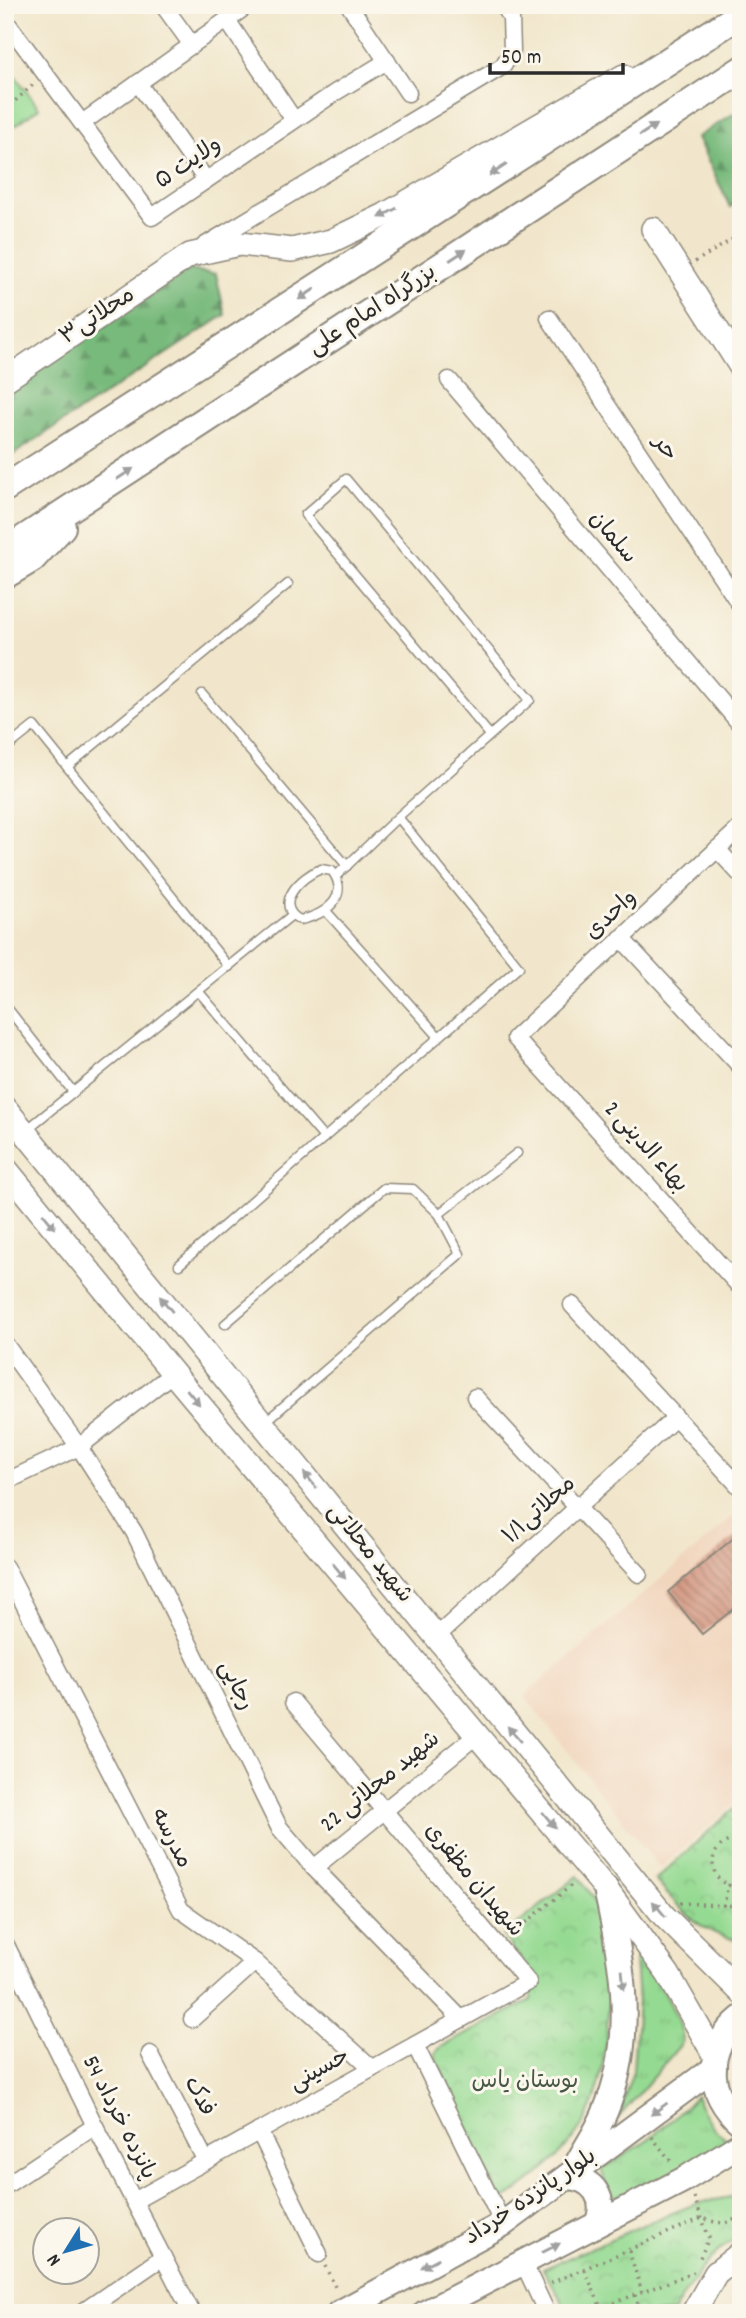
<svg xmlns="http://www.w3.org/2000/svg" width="746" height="2318" font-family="Dekko,'Playpen Sans Arabic',sans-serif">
<defs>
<pattern id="grass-tufts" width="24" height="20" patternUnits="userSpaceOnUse" patternTransform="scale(1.75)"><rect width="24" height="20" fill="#95da92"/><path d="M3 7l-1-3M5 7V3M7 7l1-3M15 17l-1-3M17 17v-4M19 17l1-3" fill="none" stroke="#81bb7e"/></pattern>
<pattern id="forest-firs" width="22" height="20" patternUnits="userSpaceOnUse" patternTransform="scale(1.75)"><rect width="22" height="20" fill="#78ba7c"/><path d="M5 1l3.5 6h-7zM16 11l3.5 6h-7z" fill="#639766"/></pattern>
<pattern id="park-crowns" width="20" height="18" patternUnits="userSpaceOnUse" patternTransform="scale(1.75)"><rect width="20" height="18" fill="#95da92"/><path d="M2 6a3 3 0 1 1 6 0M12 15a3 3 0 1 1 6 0" fill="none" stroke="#81bb7e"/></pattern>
<pattern id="building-back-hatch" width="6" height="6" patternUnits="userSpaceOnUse" patternTransform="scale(1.75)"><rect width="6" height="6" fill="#d49983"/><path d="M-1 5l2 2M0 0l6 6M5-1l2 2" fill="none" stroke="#ac7d6b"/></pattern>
</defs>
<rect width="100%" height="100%" fill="#fbf7ec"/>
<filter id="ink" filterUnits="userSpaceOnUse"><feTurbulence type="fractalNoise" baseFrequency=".0143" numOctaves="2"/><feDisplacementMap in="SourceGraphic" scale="14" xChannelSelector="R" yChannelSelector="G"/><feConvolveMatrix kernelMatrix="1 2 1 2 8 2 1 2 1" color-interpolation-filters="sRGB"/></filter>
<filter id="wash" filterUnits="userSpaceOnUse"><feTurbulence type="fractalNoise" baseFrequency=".00686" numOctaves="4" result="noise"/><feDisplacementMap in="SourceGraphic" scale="28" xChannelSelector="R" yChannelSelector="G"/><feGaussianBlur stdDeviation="1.57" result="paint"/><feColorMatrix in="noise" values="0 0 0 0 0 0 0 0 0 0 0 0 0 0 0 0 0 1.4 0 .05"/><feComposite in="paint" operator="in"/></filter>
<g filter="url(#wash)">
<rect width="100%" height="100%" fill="#f1e6cb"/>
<!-- built -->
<polygon fill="#f1d5bd" points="741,1510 741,1798 660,1868 524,1696"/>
<!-- grass -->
<g fill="url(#grass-tufts)" stroke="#60825e" stroke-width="2">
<path d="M639,1957c13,11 48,70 43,86l-64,75 15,-47 5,-70 -3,-40z"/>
<path d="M696,2096c8,22 18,34 36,49l-121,66 -4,-23 -6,-19c35,-19 68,-44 95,-73z"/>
</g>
<!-- forest -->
<g fill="url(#forest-firs)" stroke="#527254" stroke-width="2">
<polygon points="741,109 741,200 730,207 697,137"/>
<polygon points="189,270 216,274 225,315 5,460 5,392"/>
</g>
<!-- park -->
<g fill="url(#park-crowns)" stroke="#60825e" stroke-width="2">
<polygon points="5,62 39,108 5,133"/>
<path d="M741,1802v138c-42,-5 -59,-31 -86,-60z"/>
<path d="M578,1876c6,9 13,18 17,28 20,56 19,174 -15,225 -20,30 -48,53 -79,72l-65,-142v-7l5,-5 90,-47 3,-25 -31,-39z"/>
<path d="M741,2195v40c-32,18 -50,47 -68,78h-104l-26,-44 107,-47 48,-19z"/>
</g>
<g id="blocks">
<!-- building -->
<polygon fill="url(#building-back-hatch)" points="741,1532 741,1603 702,1634 668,1592"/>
</g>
</g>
<g filter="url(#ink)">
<use href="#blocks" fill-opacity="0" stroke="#8e887b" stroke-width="2"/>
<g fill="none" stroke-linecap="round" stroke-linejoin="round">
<defs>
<g id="service">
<polyline points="202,694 347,866"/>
<polyline points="5,749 34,726 229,967"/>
<polyline points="67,767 288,584"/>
<path d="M321,869l11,2c19,26 -7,44 -32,49 -28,-15 1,-44 21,-51z"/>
<polyline points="336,876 398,817 530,700 346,479 305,515 490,735"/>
<polyline points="326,911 439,1037"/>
<polyline points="199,992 324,1138"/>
<polyline points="5,1005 74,1093"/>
<polyline points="25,1131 292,915"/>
<polyline points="439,1214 517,1153"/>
<polyline points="179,1265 519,967 398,817"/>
<polyline points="225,1324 384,1188 413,1189 439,1214 460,1254 264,1423"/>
</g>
<g id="minor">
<polyline points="163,5 192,45"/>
<polyline points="349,5 408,93"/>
<polyline points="5,20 152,217 336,92 387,61"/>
<polyline points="227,20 294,120"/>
<polyline points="138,83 206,180"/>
<polyline points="82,123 248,5"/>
<polyline points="204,246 503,66 512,51 511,18 504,5"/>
<polyline points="549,318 741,606"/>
<polyline points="449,380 741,725"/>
<polyline points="741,827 515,1038 741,1288"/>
<polyline points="717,849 741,875"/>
<polyline points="621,938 741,1067"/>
<polyline points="572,1305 740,1487"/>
<polyline points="5,1344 79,1447 134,1532 279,1827 314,1868 461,2019"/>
<polyline points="475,1397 639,1574"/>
<polyline points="5,1482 79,1447 173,1373"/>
<polyline points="5,1567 181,1910 255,1962 372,2068"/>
<polyline points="436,1637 675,1418"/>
<polyline points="314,1868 477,1735"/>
<polyline points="5,1943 95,2126 192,2313"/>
<polyline points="192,2019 255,1962"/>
<polyline points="415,2045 503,2224"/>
<polyline points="150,2054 206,2161"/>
<polyline points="259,2131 319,2254"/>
<polyline points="5,2186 95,2126"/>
<polyline points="134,2201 528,1982 293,1702"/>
<polyline points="523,2262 547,2313"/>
<polyline points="81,2313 163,2257"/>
</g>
<g id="secondary">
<polyline points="653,229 741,367"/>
<polyline points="5,380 190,255 240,244 292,250 331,241 385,215 624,76"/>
<polyline points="5,1108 664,1916 741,1992"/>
<polyline points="5,1168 173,1373 606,1889 668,1974 715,2056"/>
<polyline points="693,2313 716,2273 741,2253"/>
</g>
<g id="primary">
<path d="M741,2018c-37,30 -36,75 0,105"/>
<path d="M577,2164c9,-17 21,-34 28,-52 31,-74 18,-148 1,-223"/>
<path d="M567,2177c26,1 41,22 30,47"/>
<polyline points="339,2313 503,2224 714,2068"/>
<polyline points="425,2313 685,2179 741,2144"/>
</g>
<g id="trunk">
<polyline points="5,488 741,14"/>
<polyline points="5,551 741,70"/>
<polyline points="5,575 32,559 62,527"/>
</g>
</defs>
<!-- service casing -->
<use href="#service" stroke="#8e887b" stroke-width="11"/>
<!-- minor casing -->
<use href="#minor" stroke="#8e887b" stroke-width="19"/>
<!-- secondary casing -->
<use href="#secondary" stroke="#8e887b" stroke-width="26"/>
<!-- primary casing -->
<use href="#primary" stroke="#8e887b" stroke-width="28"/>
<!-- trunk casing -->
<use href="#trunk" stroke="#8e887b" stroke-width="30"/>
<!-- path -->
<g stroke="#8e887b" stroke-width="3.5" stroke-dasharray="2 5" stroke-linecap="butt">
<polyline points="5,110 35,83"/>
<polyline points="695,262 741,234"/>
<path d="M741,1838c-44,5 -30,54 0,48"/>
<polyline points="680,1903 741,1906"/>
<polyline points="724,1906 728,1884"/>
<polyline points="510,1936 574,1883"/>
<polyline points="652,2137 673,2164"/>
<polyline points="694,2197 709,2238 698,2262"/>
<polyline points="629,2251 642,2292"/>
<polyline points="325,2266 337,2291"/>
<polyline points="585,2270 603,2313"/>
<path d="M551,2283l151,-65c17,6 24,7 39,-2"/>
<polyline points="635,2295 641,2313"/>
<polyline points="601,2308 694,2272"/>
</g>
<!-- service -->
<use href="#service" stroke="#fff" stroke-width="8"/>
<!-- minor -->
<use href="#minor" stroke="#fff" stroke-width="16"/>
<!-- secondary -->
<use href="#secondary" stroke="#fff" stroke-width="23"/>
<!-- primary -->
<use href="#primary" stroke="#fff" stroke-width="24"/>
<!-- trunk -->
<use href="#trunk" stroke="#fff" stroke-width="26"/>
</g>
<!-- one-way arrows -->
<defs><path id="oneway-solid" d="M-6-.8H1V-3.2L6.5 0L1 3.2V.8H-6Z" transform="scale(1.75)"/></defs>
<g fill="#a0a0a0">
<use href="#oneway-solid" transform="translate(648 130) rotate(-33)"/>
<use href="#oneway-solid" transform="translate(498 170) rotate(147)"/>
<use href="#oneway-solid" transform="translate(388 213) rotate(152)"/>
<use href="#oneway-solid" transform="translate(458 255) rotate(-33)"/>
<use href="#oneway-solid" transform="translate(307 294) rotate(147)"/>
<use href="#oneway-solid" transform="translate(125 474) rotate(-33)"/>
<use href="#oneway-solid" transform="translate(49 1221) rotate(51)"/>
<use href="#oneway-solid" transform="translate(166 1304) rotate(-129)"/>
<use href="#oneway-solid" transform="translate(193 1397) rotate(50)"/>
<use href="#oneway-solid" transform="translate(310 1480) rotate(-129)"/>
<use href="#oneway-solid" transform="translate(339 1571) rotate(50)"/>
<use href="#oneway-solid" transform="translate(514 1734) rotate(-130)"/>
<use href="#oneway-solid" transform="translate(549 1820) rotate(50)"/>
<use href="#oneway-solid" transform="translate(659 1909) rotate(-130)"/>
<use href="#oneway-solid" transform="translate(623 1980) rotate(85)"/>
<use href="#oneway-solid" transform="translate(659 2109) rotate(144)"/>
<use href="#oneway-solid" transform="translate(551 2248) rotate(-27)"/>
<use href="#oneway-solid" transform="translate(430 2263) rotate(152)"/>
</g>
</g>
<g text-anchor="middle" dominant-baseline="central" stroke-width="6" stroke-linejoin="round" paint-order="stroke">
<!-- street labels -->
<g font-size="23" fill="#2b2b2b" stroke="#fbf7ec">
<text transform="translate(189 164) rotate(-34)">ولایت ۵</text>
<text transform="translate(373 311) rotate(-33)">بزرگراه امام علی</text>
<text transform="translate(98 317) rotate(-34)">محلاتی۳</text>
<text transform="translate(664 449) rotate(56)">حر</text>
<text transform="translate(612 538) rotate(50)">سلمان</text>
<text transform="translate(612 916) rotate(-43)">واحدی</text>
<text transform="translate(645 1148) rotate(48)">بهاء الدینی 2</text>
<text transform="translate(540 1511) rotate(-42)">محلاتی۱/۱</text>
<text transform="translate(369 1554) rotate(51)">شهید محلاتی</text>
<text transform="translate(235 1686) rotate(64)">رجایی</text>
<text transform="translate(381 1783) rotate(-39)">شهید محلاتی 22</text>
<text transform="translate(170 1839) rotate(63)">مدرسه</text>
<text transform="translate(473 1881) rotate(50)">شهیدان مظفری</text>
<text transform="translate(320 2071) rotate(-29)">حسینی</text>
<text transform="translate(198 2097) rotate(62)">فدک</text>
<text transform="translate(118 2118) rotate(63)">پانزده خرداد 54</text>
<text transform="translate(531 2198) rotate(-34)">بلوار پانزده خرداد</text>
</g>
<!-- park labels -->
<g font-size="23" fill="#465745" stroke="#fbf7ec">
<text x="525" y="2082">بوستان یاس</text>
</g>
</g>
<!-- margin -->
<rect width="746" height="2318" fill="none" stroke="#fbf7ec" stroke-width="28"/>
<!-- north arrow -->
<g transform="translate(66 2251) rotate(233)"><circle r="33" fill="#fbf7ec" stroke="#a8a59f" stroke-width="2"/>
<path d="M0-5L12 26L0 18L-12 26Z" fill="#1f6fb2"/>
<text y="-10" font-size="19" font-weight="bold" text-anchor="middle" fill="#2b2b2b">N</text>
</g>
<!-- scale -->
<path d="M490 63v10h133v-10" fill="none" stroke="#2b2b2b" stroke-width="3.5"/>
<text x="501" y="63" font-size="21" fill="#2b2b2b" stroke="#fbf7ec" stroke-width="5" paint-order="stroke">50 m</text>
</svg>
